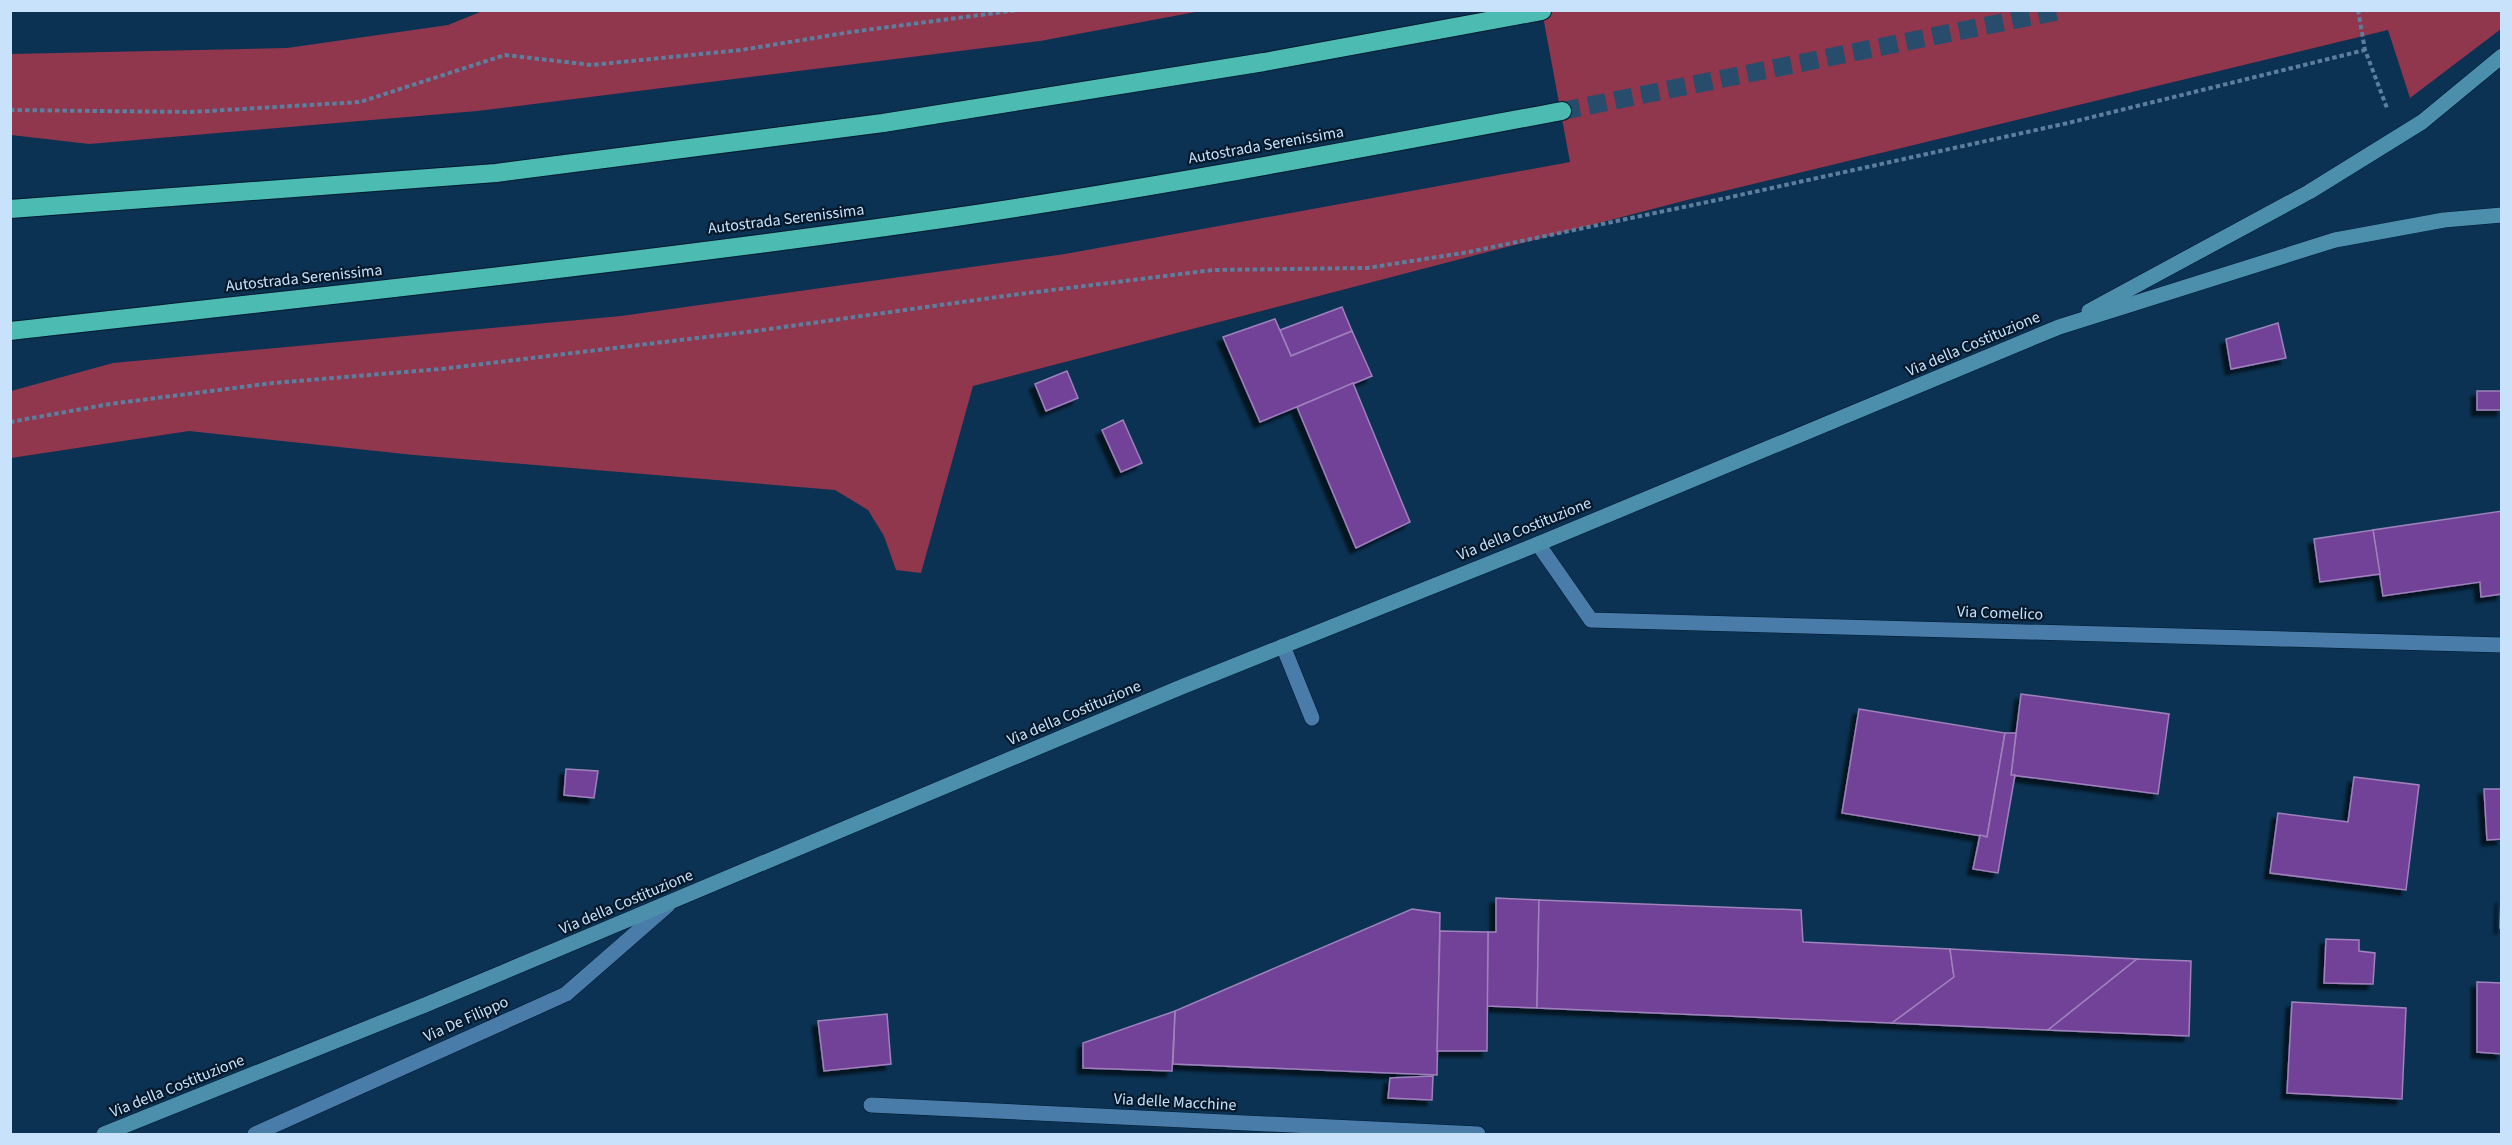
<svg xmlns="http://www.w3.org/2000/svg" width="2512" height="1145" font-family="'Source Sans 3',sans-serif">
<defs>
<filter id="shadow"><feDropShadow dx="-5.5" dy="5.5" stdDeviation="1.5" flood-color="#0009"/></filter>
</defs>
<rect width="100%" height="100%" fill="#0b3252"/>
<!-- green -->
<g fill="#90364d">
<polygon points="485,10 1201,10 1201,11 1040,41 477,111 89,144 11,135 11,54 287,48 448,25"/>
<polygon points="1542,11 2501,11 2501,29 2410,98 2388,30 1691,199 973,386 921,573 896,570 884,536 868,510 835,490 414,455 189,431 11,458 11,391 113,363 621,316 1065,254 1570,162"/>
</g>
<!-- building -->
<g fill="#724299" stroke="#9f81bb" stroke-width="1.5" filter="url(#shadow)">
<polygon points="1342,307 1352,331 1291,356 1280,330"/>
<polygon points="1275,319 1291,356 1352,331 1372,376 1260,422 1223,337"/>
<polygon points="2278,323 2286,358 2231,369 2226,339"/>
<polygon points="1067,371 1078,398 1046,411 1035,384"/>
<polygon points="1353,383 1410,522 1356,548 1297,407"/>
<rect x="2477" y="391" width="25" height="19"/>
<polygon points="1123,420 1142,463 1121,472 1102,430"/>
<polygon points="2502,511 2502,594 2481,597 2480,582 2383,596 2373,530"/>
<polygon points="2373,530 2380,574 2320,582 2314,539"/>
<polygon points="2021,694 2169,714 2158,794 2011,775"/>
<polygon points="1859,709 2005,733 1987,837 1842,813"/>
<polygon points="2005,733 2016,733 2011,775 2015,775 1998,873 1973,869 1980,835 1987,837"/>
<polygon points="566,769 598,771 594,798 564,795"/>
<polygon points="2354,777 2419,785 2406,890 2270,873 2278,813 2348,822"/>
<polygon points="2484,789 2502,789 2502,839 2487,840"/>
<polygon points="1496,898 1539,900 1537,1008 1487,1006 1488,932 1496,932"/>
<polygon points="2501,898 2502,898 2502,928 2500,928"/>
<polygon points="1539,900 1801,910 1803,942 1950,949 1954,977 1892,1023 1537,1008"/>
<polygon points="1412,909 1440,913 1437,1075 1173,1064 1175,1011"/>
<polygon points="1440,931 1488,932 1487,1051 1437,1051"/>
<polygon points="2326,939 2359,940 2359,951 2375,953 2373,984 2324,983"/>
<polygon points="1950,949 2137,959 2048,1030 1892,1023 1954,977"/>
<polygon points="2137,959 2191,961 2189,1036 2048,1030"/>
<polygon points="2477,982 2502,983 2502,1054 2477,1052"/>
<polygon points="2292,1002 2406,1008 2402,1099 2287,1093"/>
<polygon points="1175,1011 1172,1071 1083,1068 1083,1043"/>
<polygon points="887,1014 891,1064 824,1071 818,1021"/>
<polygon points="1433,1076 1432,1100 1388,1098 1390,1078"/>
</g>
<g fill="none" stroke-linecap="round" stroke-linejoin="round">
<!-- highway-tunnel -->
<polyline stroke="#274c6c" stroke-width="18" stroke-dasharray="18 9" stroke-linecap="butt" points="1562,111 2064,10"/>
<defs>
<polyline id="lane" points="1283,646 1312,718"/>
<g id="street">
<polyline points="1538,544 1591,620 2502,645"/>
<polyline points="871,1105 1478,1134"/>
<polyline points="255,1134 566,994 668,905"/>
</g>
<g id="secondary">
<polyline points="2089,311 2309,192 2422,122 2502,56"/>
<polyline points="104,1134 425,1005 1179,688 1538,544 2059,327 2335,240 2444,220 2502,215"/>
</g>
<g id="highway">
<polyline points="10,209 496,173 883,123 1264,62 1542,11"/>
<path d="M10,331c313,-35 627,-68 939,-113 205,-30 409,-69 613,-107"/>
</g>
</defs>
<!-- lane casing -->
<use href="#lane" stroke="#01192f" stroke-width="16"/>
<!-- street casing -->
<use href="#street" stroke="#01192f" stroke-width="16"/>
<!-- secondary casing -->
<use href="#secondary" stroke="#01192f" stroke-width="16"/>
<!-- highway casing -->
<use href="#highway" stroke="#01192f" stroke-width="20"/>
<!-- path -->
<g stroke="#5d7e9c" stroke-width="4" stroke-dasharray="4.5 3" stroke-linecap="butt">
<polyline points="2358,10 2365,50 2387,108"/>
<polyline points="10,110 191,112 360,102 505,55 592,65 741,50 851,32 1018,10"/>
<polyline points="10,422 110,404 273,383 441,369 755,331 1012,295 1213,270 1367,268 1469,252 1717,200 2068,123 2365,50"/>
</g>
<!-- lane -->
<use href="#lane" stroke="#4a7caa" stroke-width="15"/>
<!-- street -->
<use href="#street" stroke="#4a7caa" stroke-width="15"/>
<!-- secondary -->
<use href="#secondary" stroke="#4b8fac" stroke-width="15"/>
<!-- highway -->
<use href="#highway" stroke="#4cbcb2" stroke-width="18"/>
</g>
<g text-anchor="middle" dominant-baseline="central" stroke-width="4.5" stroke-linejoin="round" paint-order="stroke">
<!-- street labels -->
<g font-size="16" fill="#c8e2fc" stroke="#05192b">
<text transform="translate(1266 145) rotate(-10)">Autostrada Serenissima</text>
<text transform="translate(786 219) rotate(-7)">Autostrada Serenissima</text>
<text transform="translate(304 278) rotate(-6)">Autostrada Serenissima</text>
<text transform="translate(1973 344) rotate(-23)">Via della Costituzione</text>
<text transform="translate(1524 529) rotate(-22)">Via della Costituzione</text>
<text transform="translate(2000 613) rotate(2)">Via Comelico</text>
<text transform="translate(1074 713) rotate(-23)">Via della Costituzione</text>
<text transform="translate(626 902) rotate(-23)">Via della Costituzione</text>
<text transform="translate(466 1019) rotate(-24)">Via De Filippo</text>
<text transform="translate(177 1086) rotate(-22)">Via della Costituzione</text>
<text transform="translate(1175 1102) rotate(3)">Via delle Macchine</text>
</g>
</g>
<!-- border -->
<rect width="2512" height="1145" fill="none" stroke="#c8e2fc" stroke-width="24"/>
</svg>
